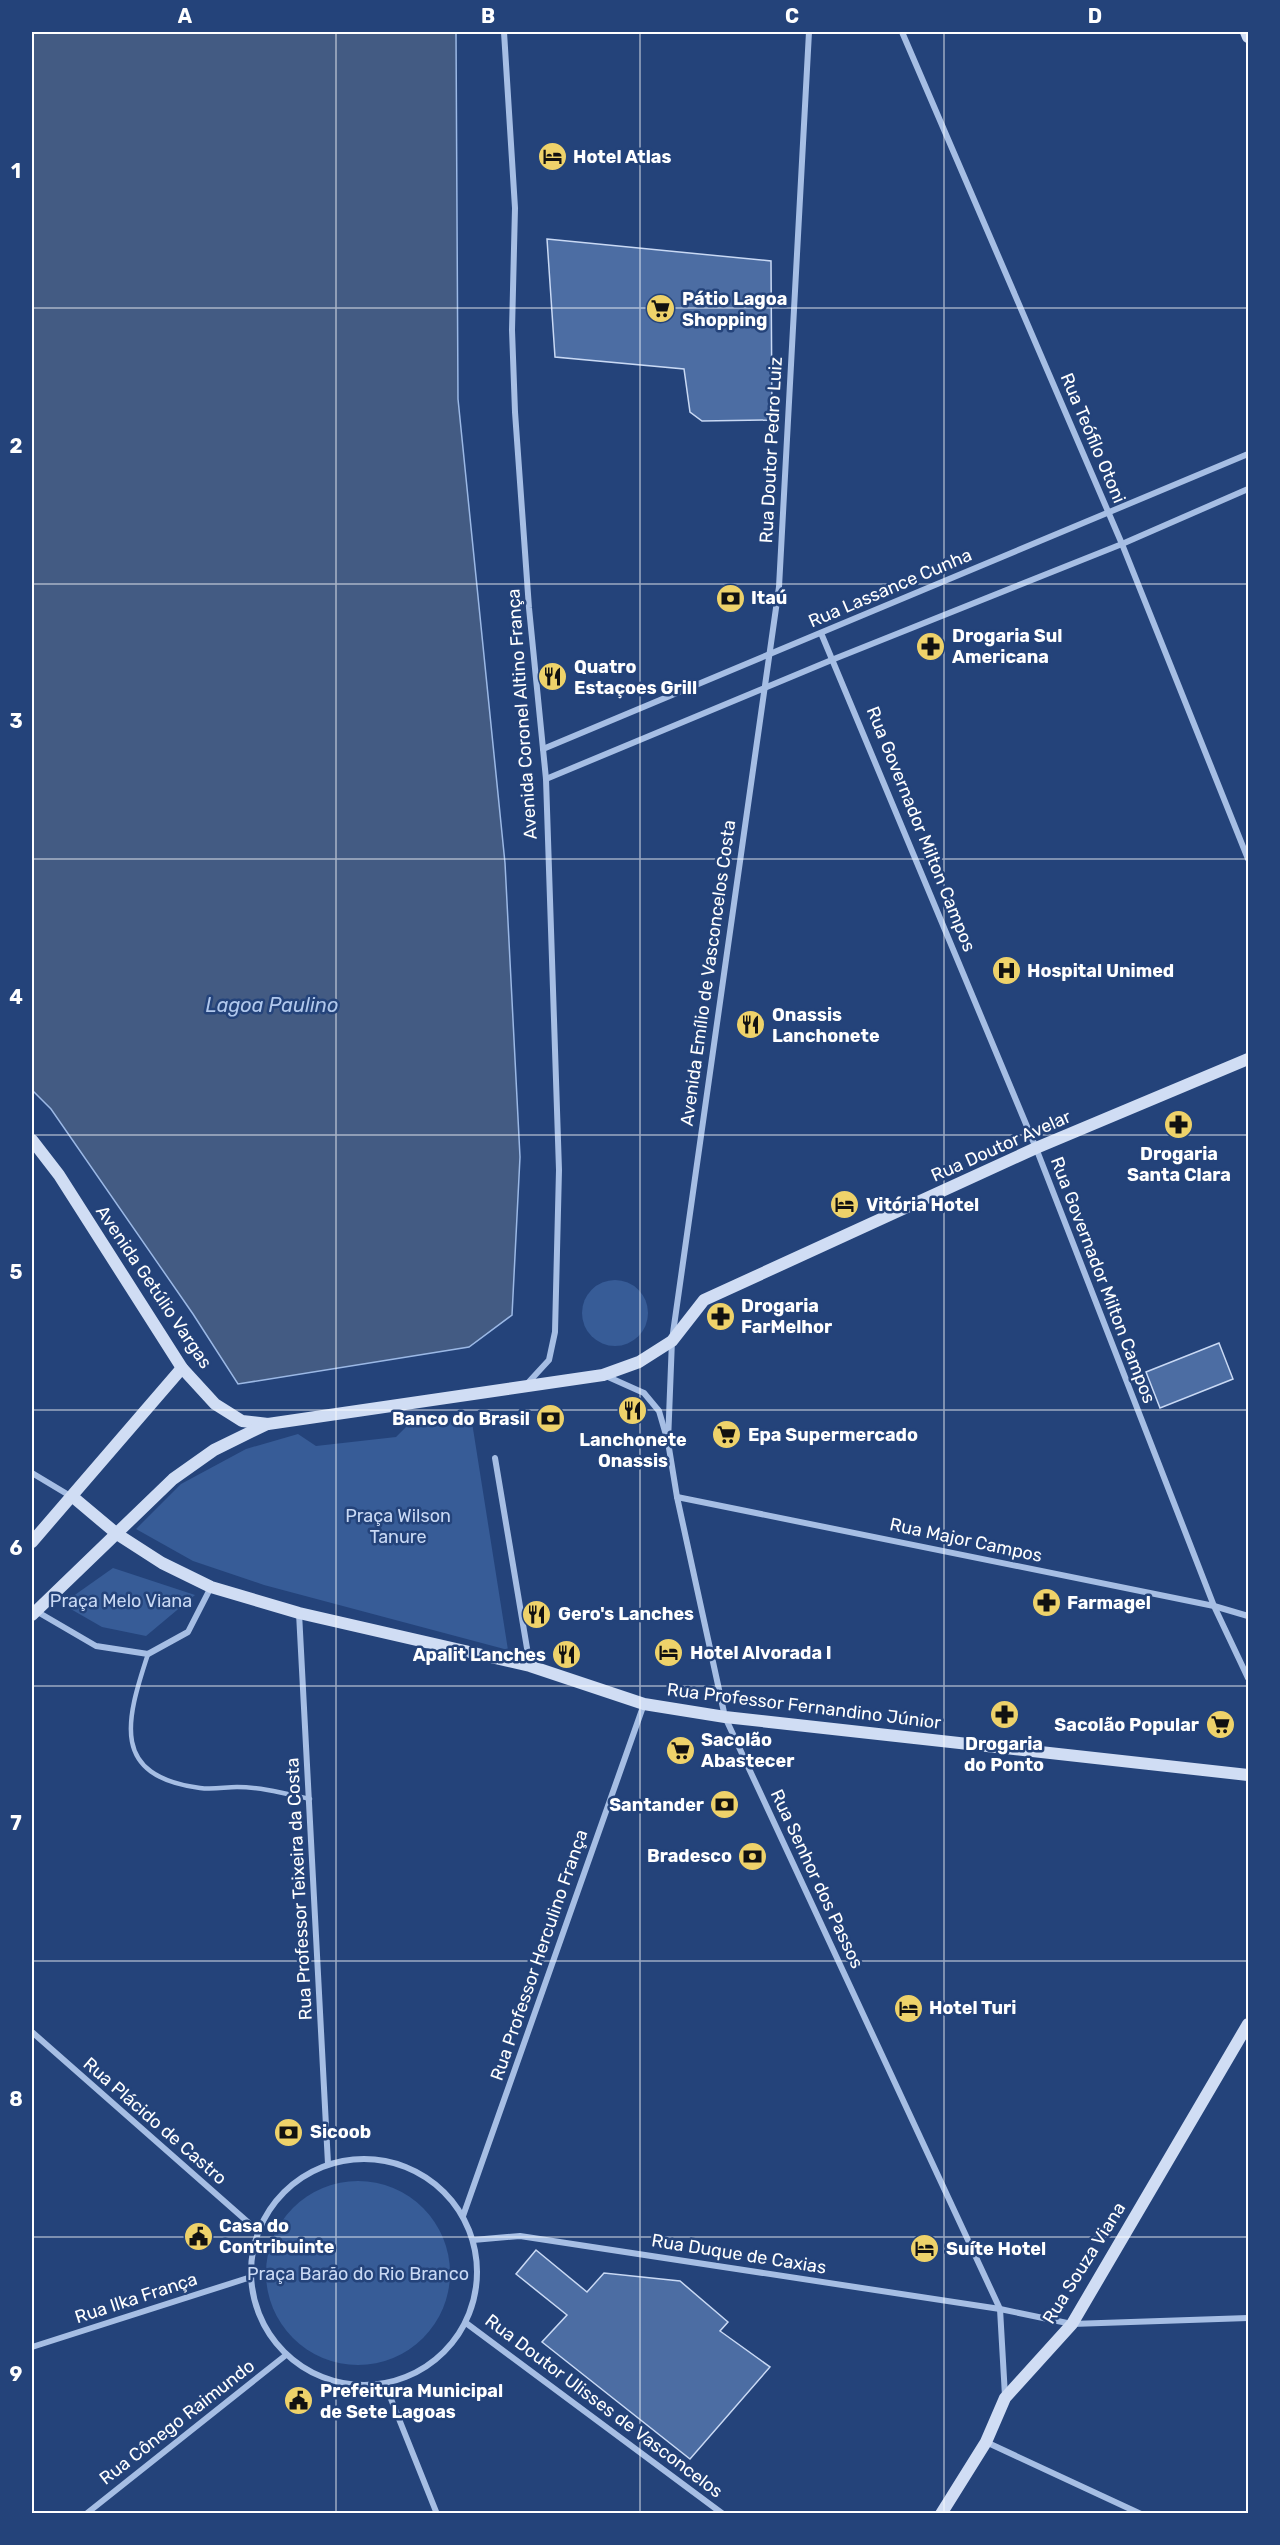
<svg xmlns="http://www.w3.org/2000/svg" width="1280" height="2545" font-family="Rubik,sans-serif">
<rect width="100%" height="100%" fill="#24437a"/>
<!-- green -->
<g fill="#375c97">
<circle cx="615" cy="1313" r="33"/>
<polygon points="471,1416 508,1650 264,1585 193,1561 136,1529 181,1484 246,1449 298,1434 316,1446 396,1437 411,1422"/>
<polygon points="113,1568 195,1595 146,1636 102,1627 62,1604"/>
<circle cx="358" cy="2273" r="92"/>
</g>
<!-- water -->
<polygon fill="#435b83" stroke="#9bb8e5" stroke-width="1.5" points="32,32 456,32 458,399 505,863 520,1157 512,1315 469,1347 238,1384 193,1314 51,1109 32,1090"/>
<!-- building -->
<g fill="#4c6da3" stroke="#c9d9f4" stroke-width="1.5">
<polygon points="547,239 771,261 772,420 702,421 690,412 684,369 555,357"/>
<polygon points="1219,1343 1233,1379 1160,1408 1146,1372"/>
<polygon points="536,2250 587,2292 604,2273 680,2281 728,2322 720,2331 770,2367 690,2459 542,2342 567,2315 516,2274"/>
</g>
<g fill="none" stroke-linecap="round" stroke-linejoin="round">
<!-- lane -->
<path stroke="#a6bee4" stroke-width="4.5" d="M148,1654c-22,67 -38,122 52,134 13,2 25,-1 37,-1 24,0 50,7 73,12"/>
<!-- street -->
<g stroke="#a6bee4" stroke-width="6">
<polyline points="504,32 515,208 512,330 515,412 529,608 546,779 559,1170 555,1332 549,1360 526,1385"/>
<polyline points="902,32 1122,544 1248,859"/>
<polyline points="821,633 1036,1148 1214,1606 1248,1678"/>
<polyline points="543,749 1248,454"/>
<polyline points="546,779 834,659 1122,544 1248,489"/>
<polyline points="606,1376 644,1393 659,1411 668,1442 677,1497 725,1717 1000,2309 1005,2396"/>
<polyline points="668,1442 672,1340 779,587 809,32"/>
<polyline points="495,1458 530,1666"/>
<polyline points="32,1473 72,1497"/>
<polyline points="677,1497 1214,1606 1248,1616"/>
<polyline points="36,1611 96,1646 148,1654 188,1632 211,1587"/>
<polyline points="299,1613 328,2164"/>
<polyline points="32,2032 258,2231"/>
<circle cx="364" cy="2272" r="113"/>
<polyline points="463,2216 644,1704"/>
<polyline points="473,2240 520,2236 1000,2309 1072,2324 1248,2318"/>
<polyline points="466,2323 723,2514"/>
<polyline points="32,2347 251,2277"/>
<polyline points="385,2384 437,2514"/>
<polyline points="986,2442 1141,2514"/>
<polyline points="86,2514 286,2355"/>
</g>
<!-- secondary -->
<g stroke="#d0ddf4" stroke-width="12">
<polyline points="1246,32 1248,37"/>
<polyline points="32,1140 59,1175 182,1368 215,1404 242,1421 268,1424 603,1375 639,1362 672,1341 704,1300 1036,1148 1248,1059"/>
<polyline points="73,1497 117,1534 162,1563 211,1587 299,1613 530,1666 644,1704 725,1717 1248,1775"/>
<polyline points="32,1542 182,1368"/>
<polyline points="32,1615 173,1479 214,1450 267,1424"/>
<polyline points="941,2514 986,2442 1005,2398 1072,2324 1248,2024"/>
</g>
</g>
<!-- grid -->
<path fill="none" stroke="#fff" stroke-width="1.5" stroke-opacity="0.55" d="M336,32v2482M640,32v2482M944,32v2482M32,308h1216M32,584h1216M32,859h1216M32,1135h1216M32,1410h1216M32,1686h1216M32,1961h1216M32,2237h1216"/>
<!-- icons -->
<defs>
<symbol id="hotel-disc" viewBox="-11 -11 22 22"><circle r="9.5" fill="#eed26a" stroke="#24437a"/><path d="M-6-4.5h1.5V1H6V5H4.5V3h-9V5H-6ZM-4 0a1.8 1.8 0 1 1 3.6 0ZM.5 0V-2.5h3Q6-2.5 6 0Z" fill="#111"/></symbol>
<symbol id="supermarket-disc" viewBox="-11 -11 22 22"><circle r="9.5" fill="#eed26a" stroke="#24437a"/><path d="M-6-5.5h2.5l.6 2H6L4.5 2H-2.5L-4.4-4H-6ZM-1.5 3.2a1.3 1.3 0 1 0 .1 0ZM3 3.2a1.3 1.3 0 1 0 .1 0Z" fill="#111"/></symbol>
<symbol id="bank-disc" viewBox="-11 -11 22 22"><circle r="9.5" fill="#eed26a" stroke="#24437a"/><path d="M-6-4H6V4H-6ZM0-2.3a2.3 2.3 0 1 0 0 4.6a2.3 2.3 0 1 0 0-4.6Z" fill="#111"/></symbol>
<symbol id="pharmacy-disc" viewBox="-11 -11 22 22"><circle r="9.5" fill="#eed26a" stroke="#24437a"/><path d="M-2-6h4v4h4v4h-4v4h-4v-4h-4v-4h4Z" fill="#111"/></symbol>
<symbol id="restaurant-disc" viewBox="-11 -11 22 22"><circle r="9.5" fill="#eed26a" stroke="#24437a"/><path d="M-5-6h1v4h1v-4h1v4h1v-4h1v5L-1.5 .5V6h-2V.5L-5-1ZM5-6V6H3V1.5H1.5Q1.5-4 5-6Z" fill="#111"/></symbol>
<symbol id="hospital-disc" viewBox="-11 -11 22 22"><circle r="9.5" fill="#eed26a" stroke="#24437a"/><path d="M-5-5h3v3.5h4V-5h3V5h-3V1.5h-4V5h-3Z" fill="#111"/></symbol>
<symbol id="civic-disc" viewBox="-11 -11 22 22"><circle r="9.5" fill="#eed26a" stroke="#24437a"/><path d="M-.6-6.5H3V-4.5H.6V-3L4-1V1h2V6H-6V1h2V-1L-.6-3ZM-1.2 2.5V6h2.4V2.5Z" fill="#111"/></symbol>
</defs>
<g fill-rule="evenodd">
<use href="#hotel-disc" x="536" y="140" width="33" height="33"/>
<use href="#supermarket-disc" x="644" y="292" width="33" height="33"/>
<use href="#bank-disc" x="714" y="582" width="33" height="33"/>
<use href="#pharmacy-disc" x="914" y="630" width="33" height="33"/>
<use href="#restaurant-disc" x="536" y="660" width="33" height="33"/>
<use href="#hospital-disc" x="990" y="954" width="33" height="33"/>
<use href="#restaurant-disc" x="734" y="1008" width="33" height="33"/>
<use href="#pharmacy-disc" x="1162" y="1108" width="33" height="33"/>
<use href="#hotel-disc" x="828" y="1188" width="33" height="33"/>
<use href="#pharmacy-disc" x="704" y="1300" width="33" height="33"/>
<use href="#restaurant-disc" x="616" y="1394" width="33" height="33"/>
<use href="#bank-disc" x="534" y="1402" width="33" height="33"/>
<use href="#supermarket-disc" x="710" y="1418" width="33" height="33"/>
<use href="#pharmacy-disc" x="1030" y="1586" width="33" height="33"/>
<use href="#restaurant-disc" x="520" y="1598" width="33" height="33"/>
<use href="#hotel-disc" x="652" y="1636" width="33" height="33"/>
<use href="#restaurant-disc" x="550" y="1638" width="33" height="33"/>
<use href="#pharmacy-disc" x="988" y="1698" width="33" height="33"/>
<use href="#supermarket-disc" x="1204" y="1708" width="33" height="33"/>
<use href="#supermarket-disc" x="664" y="1734" width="33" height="33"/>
<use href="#bank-disc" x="708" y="1788" width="33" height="33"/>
<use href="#bank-disc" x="736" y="1840" width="33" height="33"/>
<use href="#hotel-disc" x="892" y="1992" width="33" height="33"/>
<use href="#bank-disc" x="272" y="2116" width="33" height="33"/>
<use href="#civic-disc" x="182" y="2220" width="33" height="33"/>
<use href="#hotel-disc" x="908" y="2232" width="33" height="33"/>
<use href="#civic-disc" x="282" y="2384" width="33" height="33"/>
</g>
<g text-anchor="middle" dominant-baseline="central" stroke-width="5" stroke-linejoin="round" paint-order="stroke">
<!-- poi labels -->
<g font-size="18" font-weight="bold" fill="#fff" stroke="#24437a" text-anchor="start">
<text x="573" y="157">Hotel Atlas</text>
<text x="682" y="299">Pátio Lagoa<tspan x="682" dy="21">Shopping</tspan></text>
<text x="751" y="598">Itaú</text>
<text x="952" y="636">Drogaria Sul<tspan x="952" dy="21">Americana</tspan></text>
<text x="574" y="667">Quatro<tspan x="574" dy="21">Estaçoes Grill</tspan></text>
<text x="1027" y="971">Hospital Unimed</text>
<text x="772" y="1015">Onassis<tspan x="772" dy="21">Lanchonete</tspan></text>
<text x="1179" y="1154" text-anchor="middle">Drogaria<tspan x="1179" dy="21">Santa Clara</tspan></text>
<text x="866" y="1205">Vitória Hotel</text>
<text x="741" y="1306">Drogaria<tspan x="741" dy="21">FarMelhor</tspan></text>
<text x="530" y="1419" text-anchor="end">Banco do Brasil</text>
<text x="748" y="1435">Epa Supermercado</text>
<text x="633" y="1440" text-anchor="middle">Lanchonete<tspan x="633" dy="21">Onassis</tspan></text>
<text x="1067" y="1603">Farmagel</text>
<text x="558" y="1614">Gero's Lanches</text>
<text x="690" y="1653">Hotel Alvorada I</text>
<text x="546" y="1655" text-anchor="end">Apalit Lanches</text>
<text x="1199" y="1725" text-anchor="end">Sacolão Popular</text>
<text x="701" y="1740">Sacolão<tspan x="701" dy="21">Abastecer</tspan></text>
<text x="1004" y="1744" text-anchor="middle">Drogaria<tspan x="1004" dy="21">do Ponto</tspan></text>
<text x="704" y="1805" text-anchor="end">Santander</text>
<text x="732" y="1856" text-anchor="end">Bradesco</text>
<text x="929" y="2008">Hotel Turi</text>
<text x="310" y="2132">Sicoob</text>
<text x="219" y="2226">Casa do<tspan x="219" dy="21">Contribuinte</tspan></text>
<text x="946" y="2249">Suíte Hotel</text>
<text x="320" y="2391">Prefeitura Municipal<tspan x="320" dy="21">de Sete Lagoas</tspan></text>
</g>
<!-- street labels -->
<g font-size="18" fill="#fff" stroke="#24437a">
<text transform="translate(1093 438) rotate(67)">Rua Teófilo Otoni</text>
<text transform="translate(771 450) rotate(-87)">Rua Doutor Pedro Luiz</text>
<text transform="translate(890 588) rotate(-23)">Rua Lassance Cunha</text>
<text transform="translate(522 714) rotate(-94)">Avenida Coronel Altino França</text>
<text transform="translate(921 829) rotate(68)">Rua Governador Milton Campos</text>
<text transform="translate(708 973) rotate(-82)">Avenida Emílio de Vasconcelos Costa</text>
<text transform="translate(1001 1146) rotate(-24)">Rua Doutor Avelar</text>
<text transform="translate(1103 1280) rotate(69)">Rua Governador Milton Campos</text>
<text transform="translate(154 1287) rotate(56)">Avenida Getúlio Vargas</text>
<text transform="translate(966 1540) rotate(12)">Rua Major Campos</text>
<text transform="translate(804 1706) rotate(7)">Rua Professor Fernandino Júnior</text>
<text transform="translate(817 1879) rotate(65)">Rua Senhor dos Passos</text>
<text transform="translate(299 1889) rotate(-93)">Rua Professor Teixeira da Costa</text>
<text transform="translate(539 1955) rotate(-71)">Rua Professor Herculino França</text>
<text transform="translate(155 2121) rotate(41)">Rua Plácido de Castro</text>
<text transform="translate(739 2254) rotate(9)">Rua Duque de Caxias</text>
<text transform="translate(1084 2263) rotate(-58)">Rua Souza Viana</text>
<text transform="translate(136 2298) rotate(-18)">Rua Ilka França</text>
<text transform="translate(604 2406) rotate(37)">Rua Doutor Ulisses de Vasconcelos</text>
<text transform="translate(177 2422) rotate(-38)">Rua Cônego Raimundo</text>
</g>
<!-- park labels -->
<g font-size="18" fill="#c9d9f4" stroke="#24437a">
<text x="398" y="1516">Praça Wilson<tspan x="398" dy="21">Tanure</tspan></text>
<text x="121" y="1601">Praça Melo Viana</text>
<text x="358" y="2274">Praça Barão do Rio Branco</text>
</g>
<!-- water labels -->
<g font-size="20" font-style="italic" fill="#b1c8ec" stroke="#24437a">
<text x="272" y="1005">Lagoa Paulino</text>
</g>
</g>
<!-- border -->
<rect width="1280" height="2545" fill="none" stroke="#24437a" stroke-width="66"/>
<rect x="33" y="33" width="1214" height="2479" fill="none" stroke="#fff" stroke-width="2"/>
<g font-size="20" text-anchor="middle" font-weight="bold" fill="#fff">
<text x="185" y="23">A</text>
<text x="488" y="23">B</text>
<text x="792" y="23">C</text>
<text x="1095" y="23">D</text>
<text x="16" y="178">1</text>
<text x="16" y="453">2</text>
<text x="16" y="728">3</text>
<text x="16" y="1004">4</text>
<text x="16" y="1279">5</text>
<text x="16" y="1555">6</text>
<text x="16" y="1830">7</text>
<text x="16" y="2106">8</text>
<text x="16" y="2381">9</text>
</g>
</svg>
